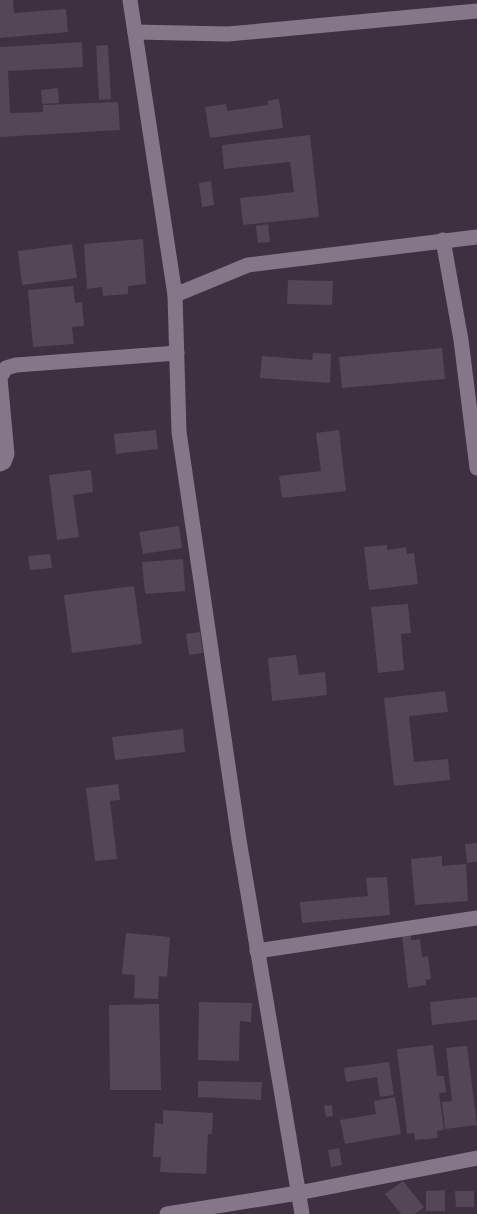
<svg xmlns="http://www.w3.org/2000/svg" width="477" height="1214" font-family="'Roboto Serif',serif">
<rect width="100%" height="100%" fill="#3e3041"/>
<!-- building -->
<g fill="#544557">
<polygon points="0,0 13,0 14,13 66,9 68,32 0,38"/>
<polygon points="82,42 83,67 8,71 10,113 43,112 43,105 118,102 120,130 0,137 0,47"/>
<polygon points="108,45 111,99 99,100 96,46"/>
<polygon points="58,88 59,103 42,104 41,90"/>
<polygon points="279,99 283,128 210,138 205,107 226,104 227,111 268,105 268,101"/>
<polygon points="310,135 319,217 243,225 240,198 294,192 290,162 224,169 222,145"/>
<polygon points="211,181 214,205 202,207 199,183"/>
<polygon points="268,224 270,242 258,243 256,226"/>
<polygon points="143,239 146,284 128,286 128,294 103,296 102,287 87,289 84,244"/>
<polygon points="72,244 77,278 22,285 18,251"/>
<polygon points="288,280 333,281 332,305 287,304"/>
<polygon points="73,286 75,303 82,302 84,326 72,327 74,344 33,347 28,290"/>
<polygon points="442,348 445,379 342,388 339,357"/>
<polygon points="313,353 331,354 330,383 260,378 262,356 312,360"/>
<polygon points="156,430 158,449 116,454 114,434"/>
<polygon points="339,430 346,491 282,498 279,476 321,471 316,433"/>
<polygon points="91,470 93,492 73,495 79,537 57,540 49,475"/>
<polygon points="179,526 182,548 143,554 139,532"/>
<polygon points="387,545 387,550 406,547 407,554 414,553 418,584 369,590 364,547"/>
<polygon points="50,554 52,568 30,570 28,556"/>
<polygon points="183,559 185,591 145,594 142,562"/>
<polygon points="134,586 142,644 72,653 64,595"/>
<polygon points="408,604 411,633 401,634 404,670 378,673 371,607"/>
<polygon points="200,632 203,653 189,655 186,634"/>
<polygon points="296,655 299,675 325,672 327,695 272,701 268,658"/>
<polygon points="445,691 448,712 409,716 414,762 448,759 450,780 394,786 384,698"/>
<polygon points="183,729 185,752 115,760 112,737"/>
<polygon points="118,784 120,800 110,801 117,859 95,861 86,788"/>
<polygon points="477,843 477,862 467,863 465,844"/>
<polygon points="442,856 442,866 466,864 468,901 415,905 411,859"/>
<polygon points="387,877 390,915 302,923 300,902 368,896 366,878"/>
<polygon points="126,933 170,937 167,977 159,976 158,999 134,998 135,975 122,974"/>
<polygon points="411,933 411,940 420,939 422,957 428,956 431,979 426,980 426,985 408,988 402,935"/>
<polygon points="477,997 477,1020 432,1025 430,1002"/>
<polygon points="199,1002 252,1003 251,1022 240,1021 239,1061 198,1060"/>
<polygon points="159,1004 161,1090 110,1090 109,1005"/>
<polygon points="433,1045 437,1076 444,1076 446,1092 439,1093 444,1130 437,1131 438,1138 415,1140 414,1133 407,1134 397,1049"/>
<polygon points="467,1046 477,1125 445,1129 442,1102 452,1101 446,1048"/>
<polygon points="389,1062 394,1095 380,1097 377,1077 346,1082 344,1068"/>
<polygon points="198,1081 262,1082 261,1100 198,1097"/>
<polygon points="395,1097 401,1134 345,1144 340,1120 376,1114 374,1101"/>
<polygon points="332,1105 333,1116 326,1117 324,1106"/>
<polygon points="163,1110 213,1113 212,1134 208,1134 206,1174 160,1172 161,1157 153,1157 155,1123 163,1124"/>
<polygon points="339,1148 342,1165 331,1167 328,1150"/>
<polygon points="403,1181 424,1207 415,1214 401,1214 385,1194"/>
<polygon points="445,1190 445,1211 426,1211 426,1191"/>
<polygon points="455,1191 474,1191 474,1207 456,1207"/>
</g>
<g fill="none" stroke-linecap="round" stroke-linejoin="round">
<!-- minor -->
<g stroke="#867689" stroke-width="15">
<polyline points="130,0 175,295 179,432 239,840 302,1214"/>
<polyline points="135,32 228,34 477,11"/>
<polyline points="443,240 461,340 477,468"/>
<polyline points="175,295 248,265 477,237"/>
<polyline points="0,464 4,462 7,454 0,378 6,368 16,365 177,353"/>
<polyline points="257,951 477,918"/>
<polyline points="167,1214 298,1193 477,1158"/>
</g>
</g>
</svg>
